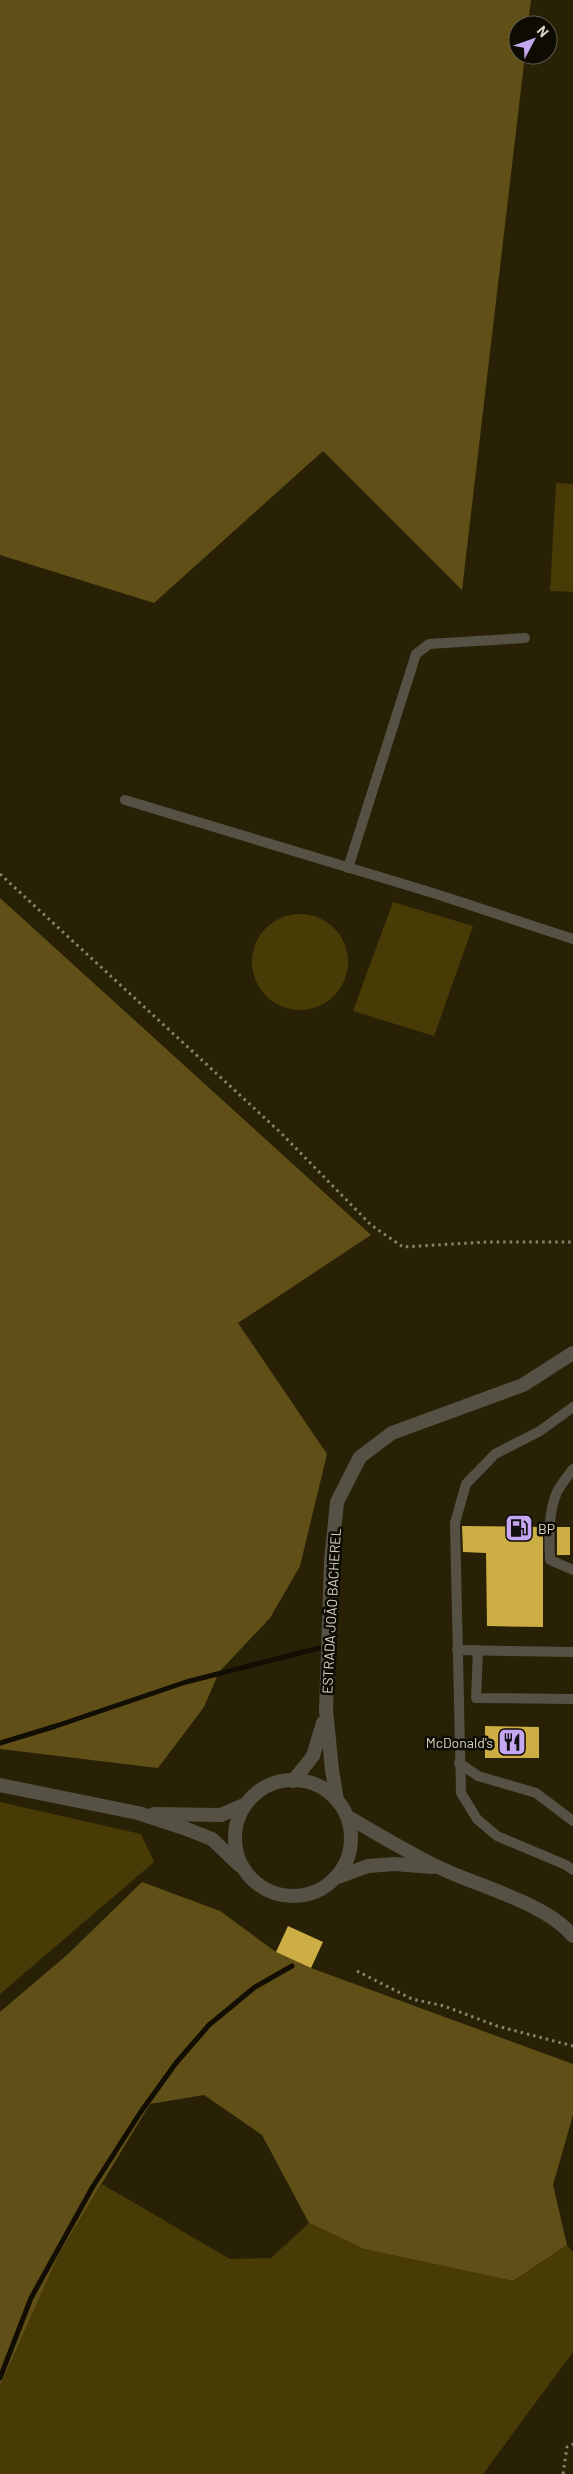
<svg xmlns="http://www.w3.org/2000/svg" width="573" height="2474" font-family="Barlow,sans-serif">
<rect width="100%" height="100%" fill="#282106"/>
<!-- green -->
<g fill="#483b06">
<polygon points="556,483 573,484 573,592 550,591"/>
<polygon points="393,902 473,926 434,1036 353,1011"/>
<circle cx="300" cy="962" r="48"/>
<polygon points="0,1802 141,1834 154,1862 0,1994"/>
<polygon points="102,2184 230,2259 271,2258 309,2223 364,2249 513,2281 567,2245 573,2252 573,2352 483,2474 0,2474 0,2386 59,2254"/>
</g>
<!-- forest -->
<g fill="#605017">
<polygon points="0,0 531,0 528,25 518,25 518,55 525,55 462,590 323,451 154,603 0,555"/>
<polygon points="0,898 371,1235 238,1323 327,1454 300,1566 270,1618 219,1672 204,1707 158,1768 0,1749"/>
<polygon points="142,1882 220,1911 276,1952 311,1968 573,2064 573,2115 553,2185 567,2245 513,2281 364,2249 309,2223 262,2135 204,2095 150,2104 59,2254 0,2386 0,2012 67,1955"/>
</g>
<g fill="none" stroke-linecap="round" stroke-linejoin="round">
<!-- stream -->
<g stroke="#120e03" stroke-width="5">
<polyline points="0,1743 56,1726 186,1682 319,1648"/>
<polyline points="0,2378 31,2298 92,2188 140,2113 176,2063 209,2025 255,1987 292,1966"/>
</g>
</g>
<!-- building -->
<g fill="#ccae44">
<polygon points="462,1526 543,1527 543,1627 487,1626 486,1553 463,1552"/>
<rect x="557" y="1527" width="13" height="28"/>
<polygon points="485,1726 539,1727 539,1758 485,1758"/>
<polygon points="288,1926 323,1942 311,1968 276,1952"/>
</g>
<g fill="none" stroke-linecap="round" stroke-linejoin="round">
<!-- path -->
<g stroke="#88836e" stroke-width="3" stroke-dasharray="2.5 4" stroke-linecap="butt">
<polyline points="0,874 281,1133 371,1225 403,1247 486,1242 573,1242"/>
<polyline points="357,1971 412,1999 444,2006 497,2026 573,2046"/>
<polyline points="563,2474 567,2447 573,2444"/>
</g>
<!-- service -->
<g stroke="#555145" stroke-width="10">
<polyline points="125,800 433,893 573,939"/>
<polyline points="348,868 416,654 429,644 525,638"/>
<polyline points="573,1407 540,1431 495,1454 466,1484 455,1523 461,1793 477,1819 497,1836 566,1865 573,1870"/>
<path d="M573,1469c-5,7 -12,15 -16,23 -9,21 -8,46 -7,68l23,10"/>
<polyline points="457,1650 573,1652"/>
<polyline points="478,1650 476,1698 573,1699"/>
<polyline points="459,1763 478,1776 536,1793 573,1821"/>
</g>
<!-- tertiary -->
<g stroke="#555145" stroke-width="14">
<circle cx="293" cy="1838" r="58"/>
<polyline points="293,1781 313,1756 323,1723"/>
<polyline points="0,1785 138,1813 184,1828 212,1839 239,1865"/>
<polyline points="337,1800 332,1770 326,1710 331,1561 337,1502 360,1457 392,1433 523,1385 573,1353"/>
<polyline points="154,1814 221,1815 244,1805"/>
<path d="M348,1817c30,17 59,35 90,50 39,19 108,36 135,69"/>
<polyline points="338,1877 368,1866 394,1864 433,1867"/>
</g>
</g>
<!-- icons -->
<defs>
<symbol id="fuel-square" viewBox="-11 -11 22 22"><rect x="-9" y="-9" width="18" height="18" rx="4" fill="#c5a6f0" stroke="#0e0b03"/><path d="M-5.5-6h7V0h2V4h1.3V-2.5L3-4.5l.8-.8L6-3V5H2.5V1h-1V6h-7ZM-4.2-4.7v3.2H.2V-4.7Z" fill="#111"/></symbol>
<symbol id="restaurant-square" viewBox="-11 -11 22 22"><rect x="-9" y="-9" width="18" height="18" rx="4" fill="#c5a6f0" stroke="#0e0b03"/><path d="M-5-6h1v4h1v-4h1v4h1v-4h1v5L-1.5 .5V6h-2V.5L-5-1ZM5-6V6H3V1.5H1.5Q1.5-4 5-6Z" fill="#111"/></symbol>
</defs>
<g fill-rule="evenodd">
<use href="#fuel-square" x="503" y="1512" width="32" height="32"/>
<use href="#restaurant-square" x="496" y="1726" width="32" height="32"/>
</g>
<g text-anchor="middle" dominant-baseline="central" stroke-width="5" stroke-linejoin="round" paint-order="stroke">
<!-- poi labels -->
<g font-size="14" fill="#dad6c6" stroke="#0e0b03" text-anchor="start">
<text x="538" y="1528">BP</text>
<text x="493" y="1742" text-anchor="end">McDonald's</text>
</g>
<!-- street labels -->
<g font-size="14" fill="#dad6c6" stroke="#0e0b03">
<text transform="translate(331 1611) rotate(-87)">ESTRADA JOÃO BACHEREL</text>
</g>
</g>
<!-- north arrow -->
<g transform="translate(533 40) rotate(49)"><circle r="24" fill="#0e0b03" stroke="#605c51"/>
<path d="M0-4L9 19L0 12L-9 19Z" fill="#c5a6f0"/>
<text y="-8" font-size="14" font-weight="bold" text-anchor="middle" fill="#dad6c6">N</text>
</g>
</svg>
